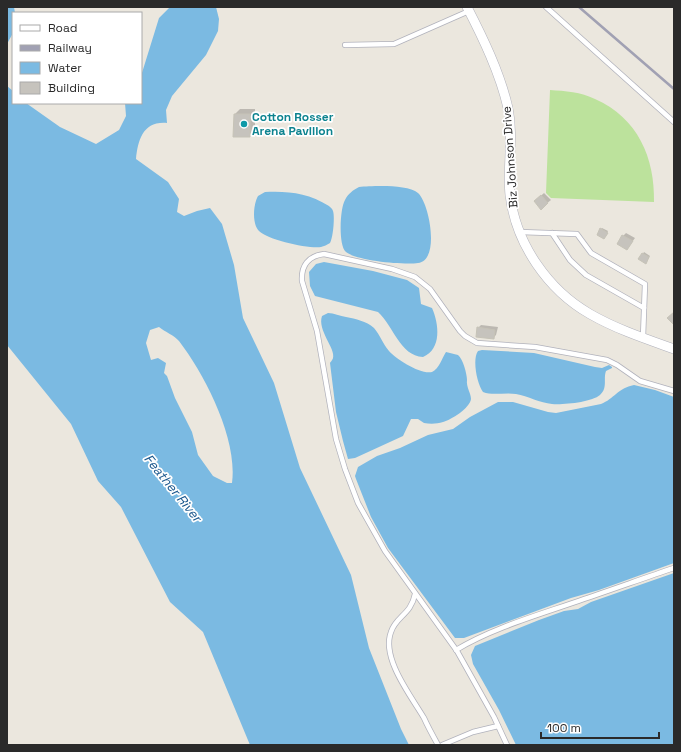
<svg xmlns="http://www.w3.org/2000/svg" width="681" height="752" font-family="'Space Grotesk',sans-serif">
<rect width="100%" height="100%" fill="#ebe7de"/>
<!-- pitch -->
<path fill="#bce29c" d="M550,90c15,1 31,2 45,9 43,19 60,59 59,103l-103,-4 -5,-5z"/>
<!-- water -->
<g fill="#7bbae2" fill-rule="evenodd">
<polygon points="7,7 14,7 15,13 13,13 13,33 7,44"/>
<path d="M170,7h46l3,12 -1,12 -12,24 -34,41 -6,14 1,13c-24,-2 -29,17 -31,36l32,23 11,17 -2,13 7,4 13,-5 13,-3 12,16 12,41 9,53 31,65 26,85 51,107 18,73 32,81 8,16h-159l-47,-113 -33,-30 -49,-95 -23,-26 -27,-57 -64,-79v-259l6,5v12h13l34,24 36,17 23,-14 7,-14 -1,-13h16v-27l18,-58zM159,327c6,5 15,8 20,14 26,34 59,98 53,142h-5l-14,-7 -15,-21 -6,-23 -17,-34 -8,-22 -3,-3 2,-10 -8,-5 -7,2 -5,-17 4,-13z"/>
<path d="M359,187c14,-1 48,-3 59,6 12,11 22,68 0,70 -14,2 -61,-2 -72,-11 -8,-7 -6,-44 -1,-52 3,-6 8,-10 14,-13z"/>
<path d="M265,192c24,-1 43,1 64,14 2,2 3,2 4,5 2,6 0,27 -3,32 -3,2 -6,3 -9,4 -12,2 -53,-7 -62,-16 -7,-7 -6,-26 -1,-35z"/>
<path d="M324,262l49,9 34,9 12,8 2,16 11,4c7,16 10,41 -9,49 -23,-1 -30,-32 -45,-45l-63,-16 -5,-10 -1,-14 7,-8z"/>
<path d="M328,313c6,0 12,3 18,4 10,2 20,4 28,11 6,7 9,16 15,23 7,8 32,24 43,21 7,-3 10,-14 14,-20l12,3c5,4 9,19 9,25 -1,7 4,13 4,19 -1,9 -20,21 -28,23 -6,2 -13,2 -19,1l-6,-4h-7l-8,17 -48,22 -7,1 -5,-18 -7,-29 -6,-49c0,0 3,-4 3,-5 3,-9 -16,-28 -11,-42z"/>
<path d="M482,350l52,3 61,14 7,1 7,-3 3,2v1l-6,3c-3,8 2,17 -6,24 -8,7 -36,10 -48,9 -12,-1 -24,-8 -36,-10 -11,-2 -23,2 -33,-2 -6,-8 -11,-33 -5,-41z"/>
<path d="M634,385l21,5 19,7v166l-75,27 -28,8 -107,40h-9l-67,-90 -17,-31 -15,-38 -1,-3 3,-9 19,-11 23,-8 28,-13 25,-6 17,-12 28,-15h15l35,10 8,1 45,-9c13,-5 17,-16 33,-19z"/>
<polygon points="674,573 674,745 516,745 499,710 473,664 471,655 475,646 539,620 564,611 578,609 591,602"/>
</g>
<!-- shadow -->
<g fill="#0003">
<polygon points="240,109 255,109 255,131 250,136 235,114"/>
<polygon points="544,193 551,200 541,208 535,201"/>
<polygon points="602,228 608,231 605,237 601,229"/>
<polygon points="626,233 635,238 627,249 623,236"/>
<polygon points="644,252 650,256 647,261 640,259"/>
<polygon points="481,325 498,327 496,335 493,338 478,328"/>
</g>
<!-- building -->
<g fill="#c6c3bd" stroke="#c6c3b7">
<polygon points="234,114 250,114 250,137 233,137"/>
<polygon points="541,195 548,203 541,210 534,201"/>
<polygon points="600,228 608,233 604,239 597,235"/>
<polygon points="622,235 633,241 627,250 617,244"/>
<polygon points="642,253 649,257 646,264 638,259"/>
<polygon points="674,312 674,325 667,318"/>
<polygon points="477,327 495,330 494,339 476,337"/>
</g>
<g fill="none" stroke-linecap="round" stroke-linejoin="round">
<defs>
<g id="lane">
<polyline points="546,7 674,122"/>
<polyline points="345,45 394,44 469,11"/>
<polyline points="520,232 577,234 591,253 645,284 643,337"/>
<polyline points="552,233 570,260 586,275 644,308"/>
<path d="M415,594c-4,21 -19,22 -24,38 -10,26 20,64 33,86 4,9 9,18 14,27"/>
<path d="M456,650c38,-23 86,-36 128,-51 30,-10 60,-21 90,-31"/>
<polyline points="442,745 473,732 498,726"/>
<path d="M507,745l-13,-28 -37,-66 -72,-100 -27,-48 -13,-34 -9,-30 -19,-108 -15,-50c-1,-15 6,-25 22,-27l68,15 23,8 15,12 30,42 5,5 12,7 58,4 72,13 10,5 23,16 34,10"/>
</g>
<path id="street" d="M467,7c16,31 33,66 41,101 6,29 -1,58 2,87 6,49 38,95 80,119 26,15 56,25 84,35"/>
</defs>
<!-- lane casing -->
<use href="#lane" stroke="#b1b2bc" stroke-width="6"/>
<!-- street casing -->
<use href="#street" stroke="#b1b2bc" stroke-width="10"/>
<!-- lane -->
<use href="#lane" stroke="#fff" stroke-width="4.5"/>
<!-- street -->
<use href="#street" stroke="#fff" stroke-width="9"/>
<!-- rail -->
<polyline stroke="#a1a1b3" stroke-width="2.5" points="579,7 674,89"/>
</g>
<!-- markers -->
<circle fill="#0f9aa8" stroke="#fff" stroke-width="1.5" cx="244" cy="124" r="4"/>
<g text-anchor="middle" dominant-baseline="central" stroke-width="3.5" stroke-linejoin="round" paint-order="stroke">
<!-- culture labels -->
<g font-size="12" font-weight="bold" fill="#0d838f" stroke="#fff" text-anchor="start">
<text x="252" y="117">Cotton Rosser<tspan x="252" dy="14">Arena Pavilion</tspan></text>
</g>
<!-- street labels -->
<g font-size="12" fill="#2a2a2a" stroke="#fff">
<text transform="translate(510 157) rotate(-94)">Biz Johnson Drive</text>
</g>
<!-- water labels -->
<g font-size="13" font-style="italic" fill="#1b588e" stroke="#fff">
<text transform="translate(173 488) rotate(51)">Feather River</text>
</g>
</g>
<!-- border -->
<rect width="681" height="752" fill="none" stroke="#2a2a2a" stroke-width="16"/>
<!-- legend -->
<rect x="12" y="12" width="130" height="92" fill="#ffffff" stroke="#aaaaaa"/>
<rect x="20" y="25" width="20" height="6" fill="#ffffff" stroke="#aaaaaa"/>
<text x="48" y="32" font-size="12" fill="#2a2a2a">Road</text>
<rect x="20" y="45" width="20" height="6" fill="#a1a1b3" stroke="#aaaaaa"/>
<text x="48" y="52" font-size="12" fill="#2a2a2a">Railway</text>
<rect x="20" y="62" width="20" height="12" fill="#7bbae2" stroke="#aaaaaa"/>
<text x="48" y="72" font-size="12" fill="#2a2a2a">Water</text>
<rect x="20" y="82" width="20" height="12" fill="#c6c3bd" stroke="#aaaaaa"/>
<text x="48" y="92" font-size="12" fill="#2a2a2a">Building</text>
<!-- scale -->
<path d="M541 732v6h118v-6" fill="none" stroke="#2a2a2a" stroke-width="2"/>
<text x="547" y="732" font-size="12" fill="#2a2a2a" stroke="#ffffff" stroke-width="3" paint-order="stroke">100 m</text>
</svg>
